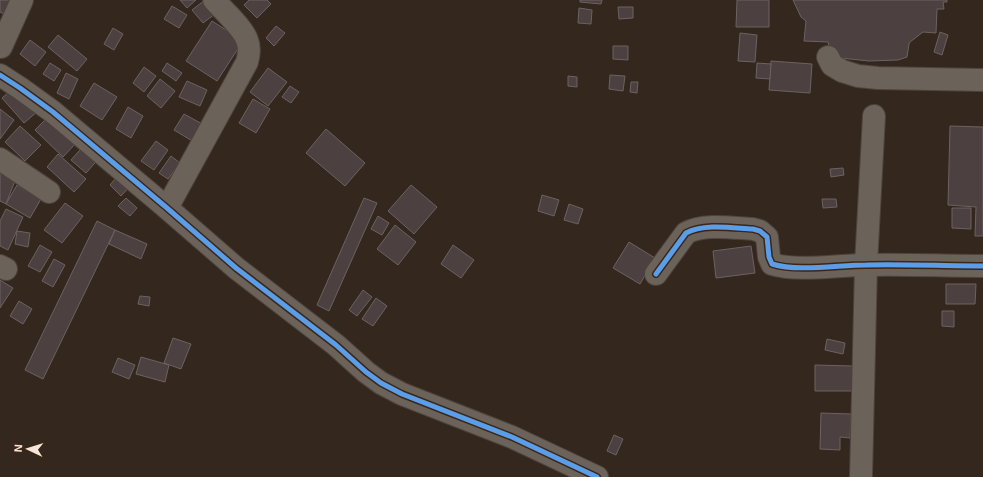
<svg xmlns="http://www.w3.org/2000/svg" width="983" height="477" font-family="Helvetica,sans-serif">
<rect width="100%" height="100%" fill="#34271e"/>
<!-- building -->
<g fill="#4c4140" stroke="#6d6261">
<polygon points="0,0 19,0 9,17 0,12"/>
<polygon points="180,0 196,0 187,8"/>
<polygon points="205,0 219,11 203,23 192,10"/>
<polygon points="249,0 267,0 271,4 257,18 244,5"/>
<polygon points="580,0 602,0 601,4 580,2"/>
<polygon points="737,0 769,0 769,27 736,27"/>
<polygon points="793,0 947,0 947,2 943,2 944,9 937,9 936,33 923,32 910,42 909,44 907,57 898,60 869,61 831,57 828,42 804,41 806,21 801,17"/>
<polygon points="172,6 187,15 179,28 164,19"/>
<polygon points="618,7 633,7 633,18 619,19"/>
<polygon points="579,8 592,10 591,24 578,23"/>
<polygon points="212,21 243,41 217,81 186,61"/>
<polygon points="276,26 285,33 274,46 266,38"/>
<polygon points="113,28 123,34 114,50 104,44"/>
<polygon points="940,32 948,35 942,55 934,52"/>
<polygon points="740,33 757,35 755,62 738,61"/>
<polygon points="58,35 87,59 77,71 48,47"/>
<polygon points="30,40 46,52 35,66 20,54"/>
<polygon points="613,46 628,46 628,60 613,59"/>
<polygon points="771,61 812,64 810,93 769,90"/>
<polygon points="50,63 61,70 54,81 43,74"/>
<polygon points="167,63 182,73 176,81 162,71"/>
<polygon points="757,63 771,64 770,79 756,78"/>
<polygon points="144,67 156,76 144,92 133,83"/>
<polygon points="268,68 287,82 268,106 250,92"/>
<polygon points="66,73 78,79 69,99 57,93"/>
<polygon points="610,75 625,76 623,91 609,89"/>
<polygon points="568,76 577,77 577,87 568,86"/>
<polygon points="160,79 175,91 161,108 147,96"/>
<polygon points="187,81 207,90 200,106 179,97"/>
<polygon points="631,82 638,82 637,93 630,92"/>
<polygon points="94,83 117,97 102,120 80,106"/>
<polygon points="16,86 38,111 24,123 2,98"/>
<polygon points="290,86 299,92 291,103 282,97"/>
<polygon points="253,99 270,109 256,133 239,123"/>
<polygon points="128,107 143,116 131,138 116,129"/>
<polygon points="0,109 14,120 0,139"/>
<polygon points="184,114 204,125 194,142 174,130"/>
<polygon points="50,115 77,142 63,157 35,130"/>
<polygon points="20,126 41,145 25,161 5,142"/>
<polygon points="950,126 983,127 983,236 975,236 976,207 948,205"/>
<polygon points="326,129 365,163 345,186 306,153"/>
<polygon points="156,141 168,150 154,170 141,161"/>
<polygon points="87,142 102,155 86,173 71,160"/>
<polygon points="58,154 86,179 74,192 47,167"/>
<polygon points="171,156 180,163 168,179 159,173"/>
<polygon points="843,168 844,175 831,177 830,169"/>
<polygon points="0,171 16,178 6,204 0,201"/>
<polygon points="120,173 132,184 121,196 110,185"/>
<polygon points="17,185 41,199 30,218 6,204"/>
<polygon points="411,185 437,207 414,234 388,211"/>
<polygon points="542,195 559,200 554,216 538,211"/>
<polygon points="126,198 137,208 130,216 118,206"/>
<polygon points="364,198 377,203 329,311 317,305"/>
<polygon points="822,199 836,199 837,207 823,208"/>
<polygon points="65,203 83,216 62,243 44,230"/>
<polygon points="569,204 583,209 578,224 564,220"/>
<polygon points="952,208 971,208 971,229 952,228"/>
<polygon points="6,209 23,217 8,250 0,246 0,221"/>
<polygon points="378,216 389,223 382,235 371,229"/>
<polygon points="97,221 115,230 43,379 25,370"/>
<polygon points="395,225 416,242 398,265 377,249"/>
<polygon points="115,230 147,244 141,259 109,244"/>
<polygon points="17,231 30,233 28,247 15,244"/>
<polygon points="629,242 655,258 640,284 613,268"/>
<polygon points="40,245 52,252 40,272 28,266"/>
<polygon points="453,245 474,260 461,278 441,264"/>
<polygon points="751,246 755,273 716,278 713,251"/>
<polygon points="54,259 65,265 53,287 42,281"/>
<polygon points="0,280 13,288 0,308"/>
<polygon points="946,284 976,284 975,304 946,304"/>
<polygon points="363,290 372,297 357,316 349,310"/>
<polygon points="140,296 150,297 149,306 138,304"/>
<polygon points="376,298 387,306 373,326 362,319"/>
<polygon points="19,301 32,309 23,324 10,316"/>
<polygon points="942,311 954,311 954,327 942,326"/>
<polygon points="173,338 191,344 181,369 164,363"/>
<polygon points="827,339 845,343 843,354 825,350"/>
<polygon points="141,357 169,365 165,382 136,374"/>
<polygon points="118,358 135,365 129,379 112,372"/>
<polygon points="815,365 853,366 853,391 815,391"/>
<polygon points="821,413 851,414 850,438 840,437 840,450 820,449"/>
<polygon points="614,435 623,439 616,455 607,451"/>
</g>
<g fill="none" stroke-linecap="round" stroke-linejoin="round">
<defs>
<g id="minor">
<polyline points="1,47 22,0"/>
<polyline points="828,57 832,65 842,71 858,76 878,78 983,80"/>
<polyline points="0,75 20,88 53,112 167,208 236,268 336,345 366,372 381,383 402,394 512,437 597,477"/>
<polyline points="0,159 49,192"/>
<path d="M167,208l80,-146c2,-7 3,-15 0,-22 -4,-12 -24,-30 -33,-40"/>
<polyline points="0,266 6,269"/>
<path d="M656,274l30,-41c18,-10 47,-5 67,-4l7,2 7,6 2,20 3,7c25,8 67,1 94,1 39,-1 78,1 117,1"/>
<polyline points="861,477 866,265 874,116"/>
</g>
</defs>
<!-- minor casing -->
<use href="#minor" stroke="#4f433c" stroke-width="24"/>
<!-- minor -->
<use href="#minor" stroke="#6b625a" stroke-width="22"/>
<defs>
<g id="cycleway">
<polyline points="0,75 20,88 53,112 167,208 236,268 336,345 366,372 381,383 402,394 512,437 597,477"/>
<path d="M656,274l30,-41c18,-10 47,-5 67,-4l7,2 7,6 2,20 3,7c25,8 67,1 94,1 39,-1 78,1 117,1"/>
</g>
</defs>
<!-- cycleway casing -->
<use href="#cycleway" stroke="#3c2616" stroke-width="8"/>
<!-- cycleway -->
<use href="#cycleway" stroke="#5a9eea" stroke-width="5"/>
</g>
<!-- north arrow -->
<g transform="translate(28 449) rotate(274)" stroke="#3c2616" stroke-width="3" paint-order="stroke">
<path d="M0-3L7 15L0 10L-7 15Z" fill="#f5e5db"/>
<text y="-6" font-size="11" font-weight="bold" text-anchor="middle" fill="#f5e5db">N</text>
</g>
</svg>
